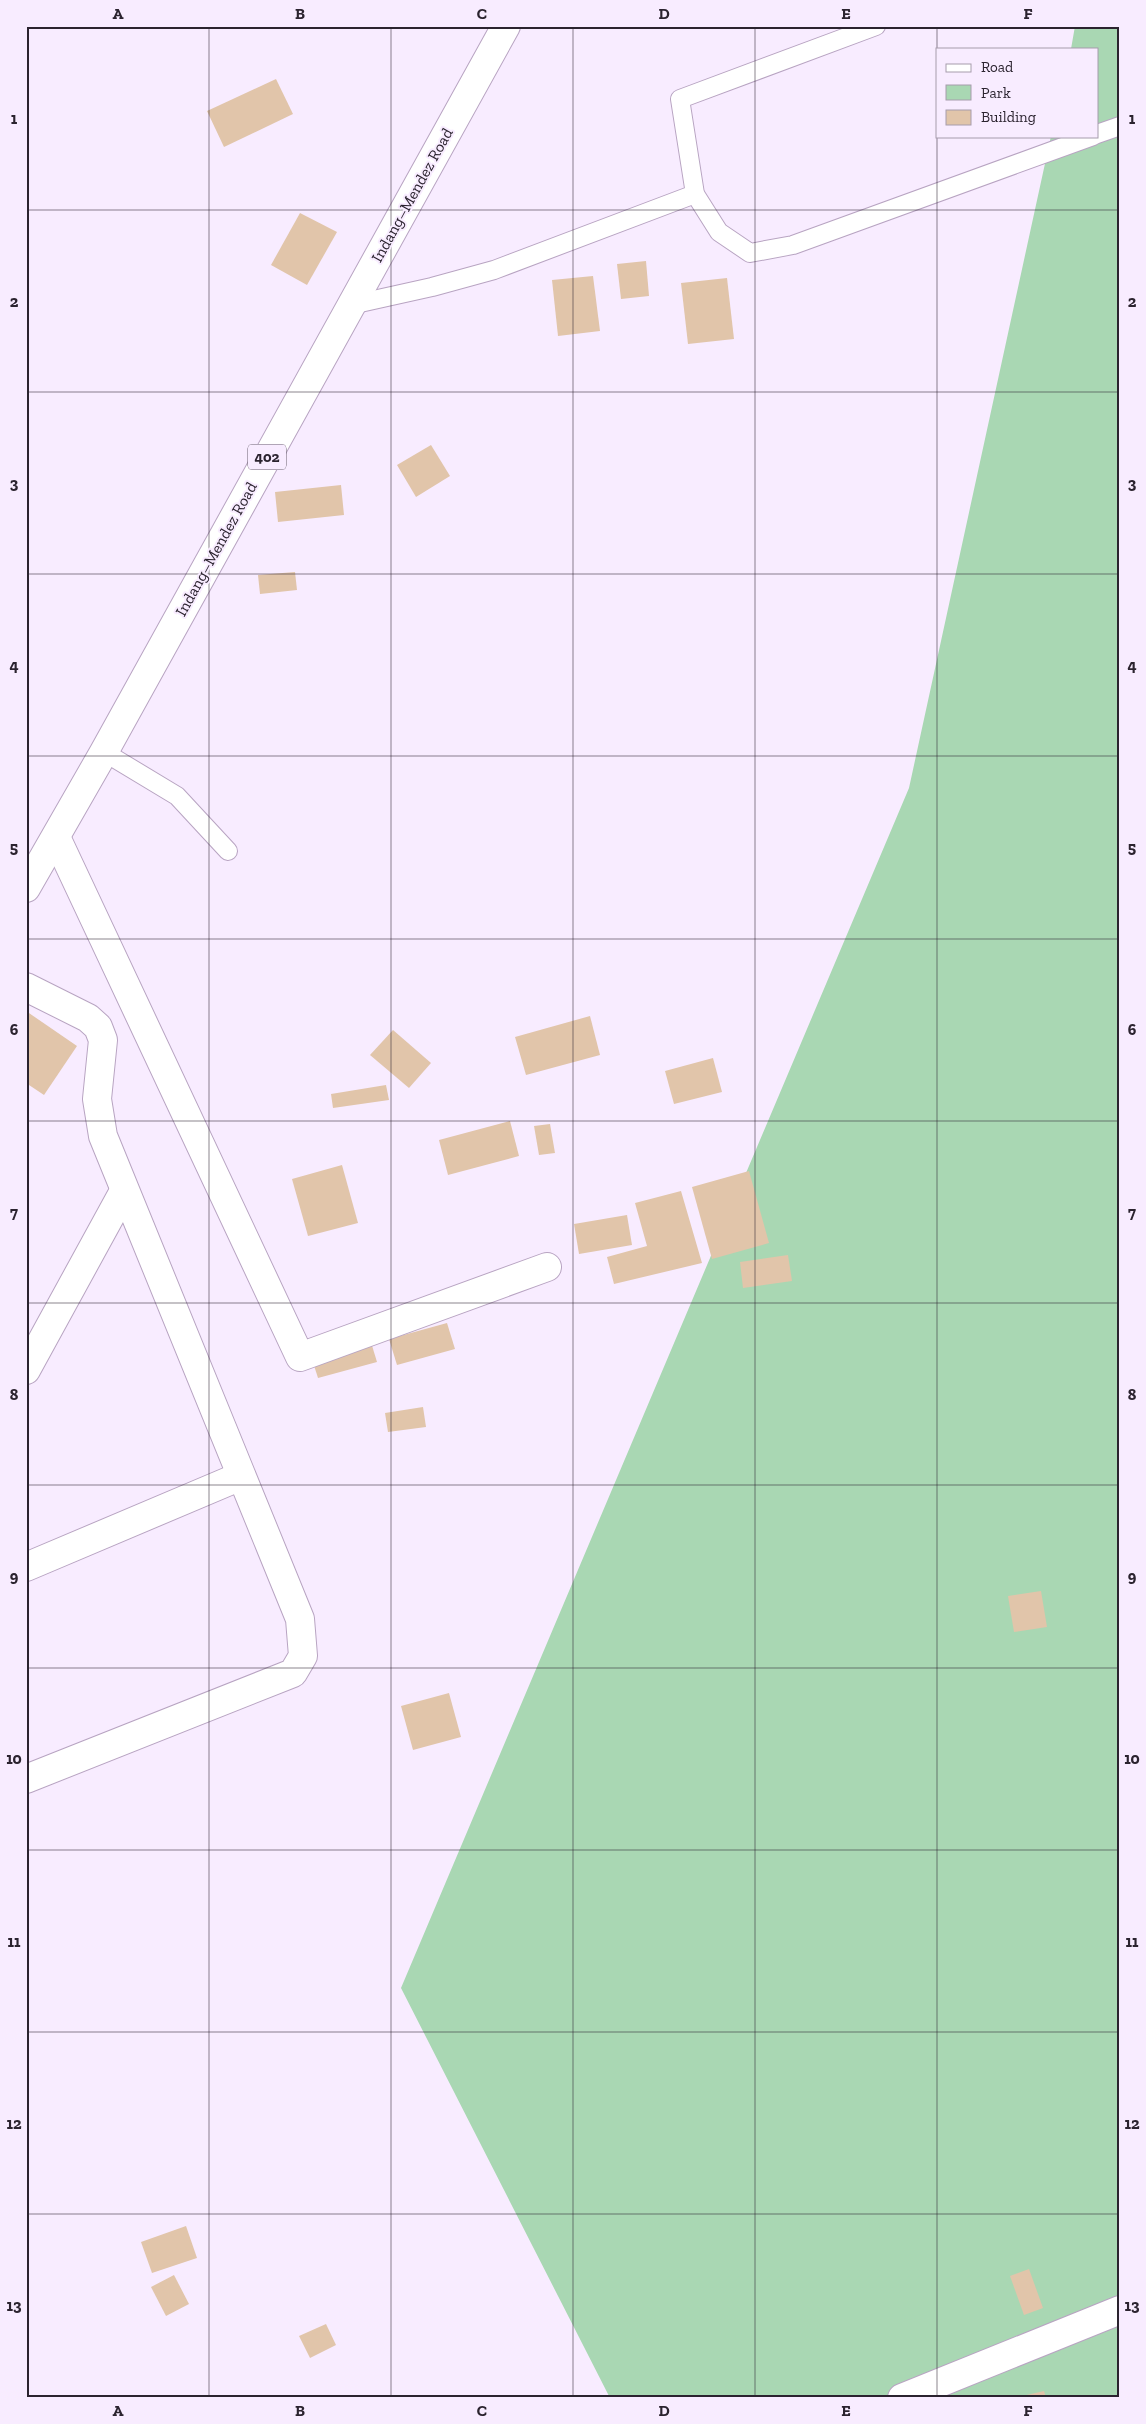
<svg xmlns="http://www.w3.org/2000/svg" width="1146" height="2424" font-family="'Zilla Slab',serif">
<rect width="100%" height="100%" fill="#f8ecff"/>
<!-- green -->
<polygon fill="#a9d7b3" points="1075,26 1120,26 1120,2398 610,2398 401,1988 909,788 1051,136 1097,136 1097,49 1071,49"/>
<!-- building -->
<g fill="#e1c5aa">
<polygon points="276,79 293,114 224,147 207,111"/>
<polygon points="300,213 337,232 307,285 271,265"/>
<polygon points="646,261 649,296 621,299 617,264"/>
<polygon points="593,276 600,331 558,336 552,280"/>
<polygon points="727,278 734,339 688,344 681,283"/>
<polygon points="431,445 450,476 416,497 397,465"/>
<polygon points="341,485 344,515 278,522 275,492"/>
<polygon points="295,572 297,590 260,594 258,575"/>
<polygon points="26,1011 77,1046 44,1095 26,1083"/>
<polygon points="590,1016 600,1055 526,1075 515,1037"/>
<polygon points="393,1030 431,1063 409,1088 370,1055"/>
<polygon points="713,1058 722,1092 674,1104 665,1071"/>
<polygon points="386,1085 389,1100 333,1108 331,1094"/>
<polygon points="510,1121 519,1156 448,1175 439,1140"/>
<polygon points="550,1124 555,1153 539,1155 534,1126"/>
<polygon points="342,1165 358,1223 308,1236 292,1179"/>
<polygon points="749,1171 769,1243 712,1259 692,1187"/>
<polygon points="681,1191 702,1263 614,1284 607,1257 647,1246 635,1203"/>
<polygon points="627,1215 632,1245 579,1254 574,1224"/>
<polygon points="788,1255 792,1281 743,1288 740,1262"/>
<polygon points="447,1323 455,1349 397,1365 389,1339"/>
<polygon points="370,1339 377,1362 318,1378 311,1356"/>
<polygon points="423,1407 426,1427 388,1432 385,1413"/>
<polygon points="1041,1591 1047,1627 1014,1632 1008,1596"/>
<polygon points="449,1693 461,1737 413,1750 401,1706"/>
<polygon points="186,2226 197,2258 152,2273 141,2242"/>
<polygon points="1029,2269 1043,2308 1024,2315 1010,2276"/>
<polygon points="174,2275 189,2304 166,2316 151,2287"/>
<polygon points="326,2324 336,2345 310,2358 299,2336"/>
<polygon points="1044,2391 1046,2398 1018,2398 1018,2397"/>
</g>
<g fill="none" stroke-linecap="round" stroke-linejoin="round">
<defs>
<g id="service">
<polyline points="876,26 680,99 695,194 719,232 750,253 793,245 1093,136"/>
<polyline points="1097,134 1120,126"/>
<polyline points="351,305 432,287 494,270 695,194"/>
<polyline points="104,752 177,796 228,851"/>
</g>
<g id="minor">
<polyline points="56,837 300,1357 547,1267"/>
<polyline points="26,987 88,1018 98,1027 103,1040 97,1099 103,1136 300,1619 303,1656 293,1673 26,1779"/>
<polyline points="26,1370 124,1191"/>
<polyline points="26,1567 241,1476"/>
<polyline points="902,2398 1120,2310"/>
</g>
<polyline id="primary" points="26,888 104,752 506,26"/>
</defs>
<!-- service casing -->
<use href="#service" stroke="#b8a4c2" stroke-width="20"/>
<!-- minor casing -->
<use href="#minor" stroke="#b8a4c2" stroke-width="30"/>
<!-- primary casing -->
<use href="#primary" stroke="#b8a4c2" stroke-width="30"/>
<!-- service -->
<use href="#service" stroke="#fff" stroke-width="18"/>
<!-- minor -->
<use href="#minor" stroke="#fff" stroke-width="28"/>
<!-- primary -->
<use href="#primary" stroke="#fff" stroke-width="28"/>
</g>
<!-- grid -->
<path fill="none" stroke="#2b232f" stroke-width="1" stroke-opacity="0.55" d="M209,26v2372M391,26v2372M573,26v2372M755,26v2372M937,26v2372M26,210h1094M26,392h1094M26,574h1094M26,756h1094M26,939h1094M26,1121h1094M26,1303h1094M26,1485h1094M26,1668h1094M26,1850h1094M26,2032h1094M26,2214h1094"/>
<g text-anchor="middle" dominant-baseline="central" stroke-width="4" stroke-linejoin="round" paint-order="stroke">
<!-- shield labels -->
<rect fill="#f8ecff" stroke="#685f6d" stroke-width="1" x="248" y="444.5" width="38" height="25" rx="4"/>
<g font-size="15" font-weight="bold" fill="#2b232f">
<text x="267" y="457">402</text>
</g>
<!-- street labels -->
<g font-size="16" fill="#2b232f" stroke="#f8ecff">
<text transform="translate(412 195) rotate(-61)">Indang–Mendez Road</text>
<text transform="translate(216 549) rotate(-61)">Indang–Mendez Road</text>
</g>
</g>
<!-- border -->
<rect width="1146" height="2424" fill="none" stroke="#f8ecff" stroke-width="55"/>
<!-- legend -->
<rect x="936" y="48" width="162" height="90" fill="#f8ecff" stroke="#a69cac"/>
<rect x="946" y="64" width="25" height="8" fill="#ffffff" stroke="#a69cac"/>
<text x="981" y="72" font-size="15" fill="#2b232f">Road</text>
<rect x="946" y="85" width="25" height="15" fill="#a9d7b3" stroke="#a69cac"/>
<text x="981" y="98" font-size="15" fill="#2b232f">Park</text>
<rect x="946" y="110" width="25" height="15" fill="#e1c5aa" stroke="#a69cac"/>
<text x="981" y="122" font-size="15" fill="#2b232f">Building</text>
<rect x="28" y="28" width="1090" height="2368" fill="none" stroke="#2b232f" stroke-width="2"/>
<g font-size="16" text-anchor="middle" font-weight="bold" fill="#2b232f">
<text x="118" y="19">A</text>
<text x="300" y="19">B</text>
<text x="482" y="19">C</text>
<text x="664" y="19">D</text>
<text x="846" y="19">E</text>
<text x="1028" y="19">F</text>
<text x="14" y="124">1</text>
<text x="1132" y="124">1</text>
<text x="14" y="307">2</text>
<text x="1132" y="307">2</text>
<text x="14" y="489">3</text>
<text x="1132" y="489">3</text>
<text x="14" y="671">4</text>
<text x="1132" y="671">4</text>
<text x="14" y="853">5</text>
<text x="1132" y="853">5</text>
<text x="14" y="1035">6</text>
<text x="1132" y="1035">6</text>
<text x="14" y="1218">7</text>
<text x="1132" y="1218">7</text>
<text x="14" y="1400">8</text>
<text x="1132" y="1400">8</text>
<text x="14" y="1582">9</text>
<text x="1132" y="1582">9</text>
<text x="14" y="1764">10</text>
<text x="1132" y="1764">10</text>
<text x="14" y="1947">11</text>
<text x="1132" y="1947">11</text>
<text x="14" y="2129">12</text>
<text x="1132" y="2129">12</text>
<text x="14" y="2311">13</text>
<text x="1132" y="2311">13</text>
<text x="118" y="2416">A</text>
<text x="300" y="2416">B</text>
<text x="482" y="2416">C</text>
<text x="664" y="2416">D</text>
<text x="846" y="2416">E</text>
<text x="1028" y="2416">F</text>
</g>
</svg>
